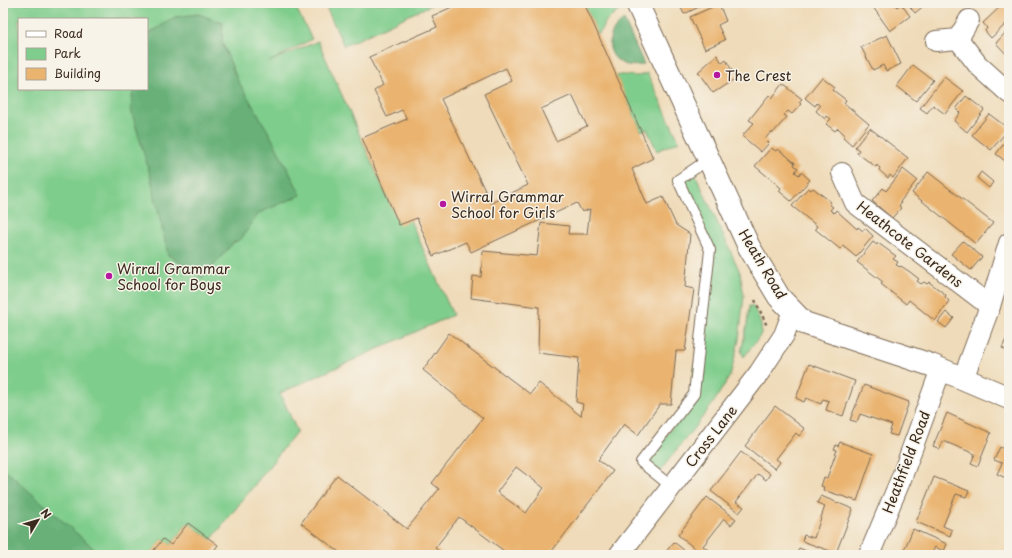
<svg xmlns="http://www.w3.org/2000/svg" width="1012" height="558" font-family="'Playpen Sans',sans-serif">
<rect width="100%" height="100%" fill="#f7f3e8"/>
<filter id="ink" filterUnits="userSpaceOnUse"><feTurbulence type="fractalNoise" baseFrequency=".025" numOctaves="2"/><feDisplacementMap in="SourceGraphic" scale="8" xChannelSelector="R" yChannelSelector="G"/><feConvolveMatrix kernelMatrix="1 2 1 2 8 2 1 2 1" color-interpolation-filters="sRGB"/></filter>
<filter id="wash" filterUnits="userSpaceOnUse"><feTurbulence type="fractalNoise" baseFrequency=".012" numOctaves="4" result="noise"/><feDisplacementMap in="SourceGraphic" scale="16" xChannelSelector="R" yChannelSelector="G"/><feGaussianBlur stdDeviation="0.9" result="paint"/><feColorMatrix in="noise" values="0 0 0 0 0 0 0 0 0 0 0 0 0 0 0 0 0 1.4 0 .05"/><feComposite in="paint" operator="in"/></filter>
<g filter="url(#wash)">
<rect width="100%" height="100%" fill="#efdbb9"/>
<!-- green -->
<g fill="#7fcd8c" stroke="#5d7c55" fill-rule="evenodd">
<path d="M3,3h293l-2,1 18,35 -43,23 49,-21 81,183 11,-4 43,95 -173,78 17,38 -86,109 -23,-17 -17,22 -8,-6 -13,16h-147zM19,19h128v70h-128z"/>
<polygon points="324,3 435,3 344,46"/>
<polygon points="584,3 616,3 620,10 606,21 598,35"/>
<path d="M647,73l32,68 -22,10 -10,-22 -6,2 -25,-55c11,-4 18,4 31,-3z"/>
<polygon points="693,169 740,272 744,296 739,340 730,376 712,405 660,471 646,460 688,408 713,253 683,185 683,177"/>
<path d="M749,306h4c15,30 9,26 -9,51l-3,-5 6,-28z"/>
</g>
<!-- forest -->
<g fill="#67b078" stroke="#516d4b">
<polygon points="198,14 223,23 222,42 237,79 269,133 301,195 259,213 241,239 233,243 203,278 168,255 150,174 131,110 133,89 147,89 147,35 175,17"/>
<path d="M624,20l20,44c-32,10 -48,-26 -20,-44z"/>
<polygon points="3,468 101,555 3,555"/>
</g>
<g id="blocks">
<!-- building -->
<g fill="#eab46f" fill-rule="evenodd">
<path d="M461,3h17l2,4 8,-4h96l69,155 -21,11 15,35 16,-7 13,28 14,9 -5,53 9,2 -9,62h-9l-5,53h-11l-22,31 -14,-11 -26,36 15,11 -64,84h-42l1,-1 -49,-37 -24,31 9,7h-101l-42,-32 36,-48 70,54 32,-40 -7,-6 51,-65 -60,-48 26,-37 81,61 9,-11 42,33 2,-12 -7,-2 3,-44 -41,-5 1,-46 -68,-9 2,-22 8,1 2,-26 54,5 4,-33 28,3 -1,8h19l3,-25 -8,3 -5,-9 -106,49 -5,-10 -33,14 -16,-38 -18,7 -37,-87 45,-19 -5,-9 -15,7 -13,-26 9,-6 -14,-28 68,-30 -5,-11zM506,68l6,13 -28,13 44,91 -37,18 -50,-104zM572,95l15,31 -31,15 -15,-32zM516,467l28,21 -18,25 -29,-21z"/>
<polygon points="685,3 697,3 699,7 684,14 680,6"/>
<polygon points="879,3 893,3 897,7 901,4 910,16 890,31 873,7"/>
<polygon points="907,3 927,3 915,13"/>
<polygon points="719,4 726,21 718,25 725,40 705,49 690,17"/>
<polygon points="1002,5 1009,12 1009,21 991,38 985,31 987,28 983,23"/>
<polygon points="1007,31 1009,33 1009,57 996,43"/>
<polygon points="887,35 901,64 886,71 883,65 873,70 861,47"/>
<polygon points="717,55 722,63 726,60 736,78 713,93 698,72"/>
<polygon points="913,65 933,80 916,101 897,86"/>
<polygon points="822,77 835,87 833,90 846,100 844,103 869,124 852,145 843,137 845,135 838,128 835,131 826,124 831,119 827,116 825,119 816,111 820,106 817,103 815,106 805,98"/>
<polygon points="944,77 963,91 945,114 933,105 927,113 920,108"/>
<polygon points="783,84 802,99 799,102 801,104 792,114 788,111 784,115 787,117 773,133 771,132 765,139 769,143 761,152 742,136 754,123 749,120 769,95 772,98"/>
<polygon points="966,96 984,110 967,132 954,121 960,113 956,109"/>
<polygon points="989,114 1009,129 991,150 972,135"/>
<polygon points="870,128 908,158 893,178 890,175 888,178 879,170 880,168 877,165 876,167 857,153 859,150 855,147"/>
<polygon points="1009,137 1009,164 996,154"/>
<polygon points="771,148 776,151 778,149 787,156 795,163 794,165 798,168 795,172 799,175 801,172 810,180 791,201 779,191 781,188 755,166"/>
<polygon points="903,169 917,180 900,202 901,203 899,206 901,208 892,218 872,201 883,188 886,191"/>
<polygon points="928,172 993,223 976,244 912,193"/>
<polygon points="981,172 993,182 989,188 977,178"/>
<polygon points="808,188 811,190 813,188 831,202 829,204 833,207 830,210 834,213 836,210 857,229 858,227 863,231 865,228 873,236 856,257 843,246 840,249 815,229 817,226 792,206"/>
<polygon points="963,241 982,257 971,270 951,254"/>
<polygon points="873,242 877,245 878,243 896,256 893,259 898,262 896,265 900,267 901,266 910,272 919,279 917,281 921,284 924,282 927,284 929,282 946,295 945,297 949,301 935,321 909,300 906,304 881,284 883,282 857,262"/>
<polygon points="946,312 954,318 946,328 938,322"/>
<polygon points="1009,333 1009,352 1002,348"/>
<polygon points="809,364 855,381 843,416 826,410 829,401 823,399 821,404 806,398 804,402 796,398"/>
<polygon points="864,385 909,402 897,436 889,434 892,425 860,414 857,422 850,420"/>
<polygon points="775,406 805,429 799,436 796,433 776,459 780,462 775,469 745,446"/>
<polygon points="947,413 991,433 978,466 971,463 975,454 943,441 940,449 933,446"/>
<polygon points="840,442 873,454 857,501 823,490 824,487 821,486 824,477 827,478 837,450 834,449 836,445 838,446"/>
<polygon points="1000,447 1007,451 1009,447 1009,472 1006,478 997,474 1002,463 994,460"/>
<polygon points="741,452 770,474 766,480 758,474 736,502 744,507 739,513 711,491"/>
<polygon points="934,477 969,491 966,497 956,494 943,526 952,530 950,536 916,522"/>
<polygon points="821,496 853,509 836,553 802,541 804,535 814,538 825,506 817,503"/>
<polygon points="707,497 736,519 731,525 724,519 703,546 711,552 709,555 703,555 678,535"/>
<polygon points="188,523 218,545 211,555 150,555 163,539 171,545"/>
<polygon points="913,529 947,544 944,551 935,547 931,555 902,555"/>
<polygon points="674,542 690,555 663,555"/>
<polygon points="799,548 816,555 800,555 797,554"/>
</g>
</g>
</g>
<g filter="url(#ink)">
<use href="#blocks" fill-opacity="0" stroke="#7a6854" stroke-width="1"/>
<g fill="none" stroke-linecap="round" stroke-linejoin="round">
<defs>
<polyline id="service" points="672,487 641,462 694,394 710,250 678,180 709,159"/>
<g id="minor">
<polyline points="958,39 978,65 1009,93"/>
<polyline points="936,41 958,39 969,20"/>
<polyline points="842,173 855,203 990,306"/>
<polyline points="963,379 990,306 1009,243"/>
<polyline points="619,555 759,373 784,335 793,311"/>
<polyline points="869,555 901,479 941,369"/>
</g>
<polyline id="tertiary" points="637,3 749,247 779,297 804,323 931,365 1009,398"/>
</defs>
<!-- service casing -->
<use href="#service" stroke="#7a6854" stroke-width="12"/>
<!-- minor casing -->
<use href="#minor" stroke="#7a6854" stroke-width="22"/>
<!-- tertiary casing -->
<use href="#tertiary" stroke="#7a6854" stroke-width="24"/>
<!-- path -->
<polyline stroke="#7a6854" stroke-width="2.5" stroke-dasharray="3 3" stroke-linecap="butt" points="755,300 767,326"/>
<!-- service -->
<use href="#service" stroke="#fff" stroke-width="10"/>
<!-- minor -->
<use href="#minor" stroke="#fff" stroke-width="20"/>
<!-- tertiary -->
<use href="#tertiary" stroke="#fff" stroke-width="22"/>
</g>
</g>
<!-- markers -->
<g fill="#b5179e" stroke="#f7f3e8" stroke-width="1.5">
<circle cx="717" cy="75" r="4"/>
<circle cx="443" cy="204" r="4"/>
<circle cx="109" cy="276" r="4"/>
</g>
<g text-anchor="middle" dominant-baseline="central" stroke-width="3" stroke-linejoin="round" paint-order="stroke">
<!-- poi labels -->
<g font-size="14" fill="#3b2a1e" stroke="#f7f3e8" text-anchor="start">
<text x="725" y="75">The Crest</text>
<text x="451" y="196">Wirral Grammar<tspan x="451" dy="16">School for Girls</tspan></text>
<text x="117" y="268">Wirral Grammar<tspan x="117" dy="16">School for Boys</tspan></text>
</g>
<!-- street labels -->
<g font-size="14" fill="#3b2a1e" stroke="#f7f3e8">
<text transform="translate(910 244) rotate(38)">Heathcote Gardens</text>
<text transform="translate(763 264) rotate(59)">Heath Road</text>
<text transform="translate(711 436) rotate(-52)">Cross Lane</text>
<text transform="translate(906 462) rotate(-69)">Heathfield Road</text>
</g>
</g>
<!-- margin -->
<rect width="1012" height="558" fill="none" stroke="#f7f3e8" stroke-width="16"/>
<!-- legend -->
<rect x="18" y="18" width="130" height="72" fill="#f7f3e8" stroke="#aca397"/>
<rect x="26" y="31" width="20" height="6" fill="#ffffff" stroke="#aca397"/>
<text x="54" y="38" font-size="12" fill="#3b2a1e">Road</text>
<rect x="26" y="48" width="20" height="12" fill="#7fcd8c" stroke="#aca397"/>
<text x="54" y="58" font-size="12" fill="#3b2a1e">Park</text>
<rect x="26" y="68" width="20" height="12" fill="#eab46f" stroke="#aca397"/>
<text x="54" y="78" font-size="12" fill="#3b2a1e">Building</text>
<!-- north arrow -->
<g transform="translate(38 520) rotate(52)" stroke="#f7f3e8" stroke-width="3" paint-order="stroke">
<path d="M0-3L7 15L0 10L-7 15Z" fill="#3b2a1e"/>
<text y="-6" font-size="11" font-weight="bold" text-anchor="middle" fill="#3b2a1e">N</text>
</g>
</svg>
